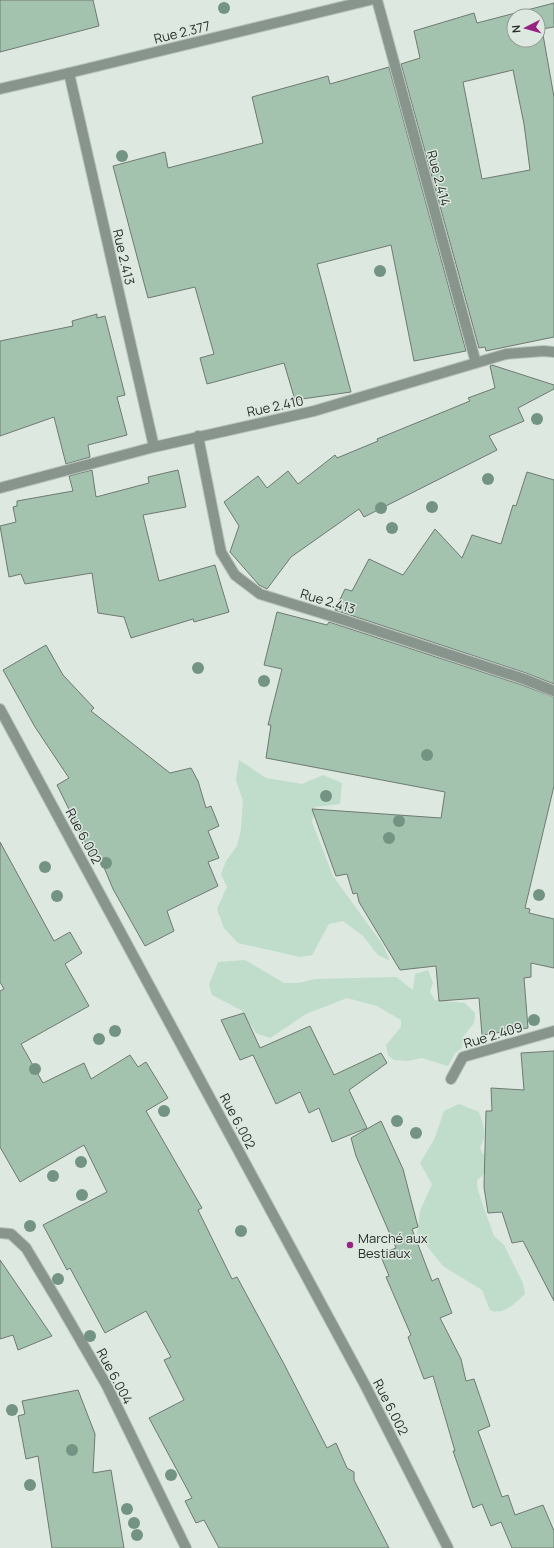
<svg xmlns="http://www.w3.org/2000/svg" width="554" height="1548" font-family="Manrope,sans-serif">
<style>
.green{fill:#bfddca}
.building{fill:#a4c3af;stroke:#6f7972;fill-rule:evenodd}
.lines{fill:none;stroke-linecap:round;stroke-linejoin:round}
.minor-casing{stroke:#b8c3bc;stroke-width:12}
.tertiary-casing{stroke:#b8c3bc;stroke-width:12}
.minor{stroke:#88958d;stroke-width:10}
.tertiary{stroke:#88958d;stroke-width:10}
.tree{fill:#739482}
.poi-dot{fill:#972381;stroke:#dce8e0;stroke-width:1.5}
.labels{text-anchor:middle;stroke-width:3;stroke-linejoin:round;paint-order:stroke}
.street-label{font-size:13px;fill:#292d2a;stroke:#dce8e0}
.poi-label{font-size:13px;fill:#292d2a;stroke:#dce8e0;text-anchor:start}
</style>
<rect width="100%" height="100%" fill="#dce8e0"/>
<path class="green" d="M239,760l27,18 36,6 21,-9 19,8 -2,21 -25,3 -3,15 21,54 50,69 7,16 -12,-6 -15,-19 -20,-15 -14,3 -17,31 -12,2 -62,-14 -14,-15 -7,-19 10,-22 -6,-13 5,-13 11,-15 4,-16 2,-29 -7,-21z
M245,960l39,23h15l16,-4 81,-2 17,13 2,-16 13,-4 5,13 -3,9 5,8 30,3 10,10 -1,10 -11,14 -1,11 -7,5 -7,13 -26,-8 -14,3 -14,-1 -6,-5 -2,-10 15,-18v-7l-24,-14 -30,-8 -41,16 -36,24 -14,-5 -15,-23 -29,-15 -3,-10 9,-23z
M459,1104l20,8c4,12 9,23 1,35l2,6 9,6 -3,12 -11,9 1,11 16,45 10,9 19,38 2,11c-10,9 -21,22 -35,16l-8,-20 -39,-24 -26,-32 3,-23 12,-27 -12,-21 14,-23 10,-29z"/>
<path class="building" d="M0,0h93l6,26 -99,26z
M554,3v24l-12,2 12,68v240l-68,14 -1,-4 -6,1 -78,-284 19,-6 -6,-27 60,-18 3,10zM514,16h24v24h-24zM513,70l11,54 6,46 -48,9 -19,-97z
M389,67l77,284 -52,10 -23,-116 -74,19 34,128 -56,8 -11,-37 -77,21 -7,-26 14,-4 -19,-67 -47,11 -35,-132 52,-14 3,16 95,-25 -11,-46 76,-21 2,8z
M97,314v4l8,-2 20,79 -8,2 10,38 -39,10 2,12 -24,7 -12,-47 -54,19v-95l73,-15 -1,-5z
M492,365l62,20v4l-36,19 6,13 -35,15 8,14 -133,67 -5,-8 -68,48 -24,32 -8,-4 -29,-33 9,-26 -15,-24 34,-26 9,12 21,-17 10,13 37,-29 2,3 41,-17 -1,-2 93,-38 -2,-3 27,-10 -5,-22z
M92,470l4,27 53,-14 -1,-6 30,-7 8,37 -43,8 16,66 56,-16 14,47 -35,10 -1,-3 -62,19 -7,-21 -26,-4 -6,-40 -67,11 -4,-10 -12,3 -9,-51 16,-4 -3,-15 4,-1v-5l56,-10 -4,-15z
M527,472l27,8v204l-28,-11 -191,-63 10,-21 7,2 17,-32 34,16 32,-46 27,29 10,-23 29,9 12,-39 3,1z
M277,612l50,13 2,-3 193,63 32,12v89l-29,122 5,1 -1,4 25,6v49l-23,-5v14l-7,1 4,50 -46,7 -3,-37 -40,3 -3,-35 -36,4 -41,-68 -2,-9 -4,1 -6,-20 -11,2 -24,-67 129,9 4,-26 -179,-34 5,-33h-3l14,-56 -18,-4z
M46,645l17,30 31,33 -3,3 79,62 21,-5 7,13 8,27 5,-2 8,20 -11,5 11,27 -11,4 10,24 -51,25 7,20 -29,15 -32,-57 -15,-36 -6,3 -35,-71 12,-7 -34,-51 -32,-57z
M0,842l54,99 16,-9 12,21 -17,11 24,42 -68,38 22,39 41,-20 7,16 39,-24 8,12 8,-5 22,36 -22,13 56,97 -4,2 34,69 5,-2 47,87 43,84 9,-5 11,25 7,4v8l35,68h-170l-15,-28 -8,3 -11,-22 7,-3 -43,-80 35,-18 -20,-40 7,-3 -25,-46 -41,22 -35,-65 -3,2 -24,-45 64,-33 -23,-47 -64,37 -20,-35v-156l4,-2 -4,-7z
M244,1013l16,35 50,-22 24,49 47,-22 6,10 -38,27 18,38 -35,14 -13,-34 -10,5 -9,-21 -24,12 -23,-49 -13,5 -19,-40z
M554,1051v250l-31,-60 -11,2 -10,-31 -14,1 -4,-26 2,-76h6l-1,-23 33,2 -3,-37z
M381,1121l22,48 15,58 -6,2 20,52 6,-3 14,35 -12,5 21,41 5,22 8,-2 16,47 -12,5 24,66 6,-2 7,20 28,-10 11,26v17h-42l-11,-26 -10,4 -9,-22 -9,4 -20,-57h2l-22,-75 -9,3 -16,-42 3,-2 -25,-58 3,-1 -9,-22 16,-6 -40,-92 -5,-18z
M0,1260l52,76 -34,14 -5,-15 -13,4z
M78,1390l17,44 -2,39 18,-3 13,78h-72l-14,-92 -12,3 -8,-43 7,-2 -3,-13z"/>
<g class="lines">
<g class="minor-casing">
<path id="minor" d="M377,0l99,363
M69,73l85,374
M198,436l23,116 14,23 25,19 84,26 180,59 30,12
M0,488l154,-41 160,-36 192,-57 38,-3 10,1
M0,709l365,676 83,163
M451,1079l12,-22 91,-26
M0,1233l11,1 15,14 33,55 48,83 79,162"/>
</g>
<g class="tertiary-casing">
<path id="tertiary" d="M0,89l69,-16 301,-73"/>
</g>
<use href="#minor" class="minor"/>
<use href="#tertiary" class="tertiary"/>
</g>
<g class="tree">
<circle cx="224" cy="8" r="6"/>
<circle cx="122" cy="156" r="6"/>
<circle cx="380" cy="271" r="6"/>
<circle cx="537" cy="419" r="6"/>
<circle cx="488" cy="479" r="6"/>
<circle cx="432" cy="507" r="6"/>
<circle cx="381" cy="508" r="6"/>
<circle cx="392" cy="528" r="6"/>
<circle cx="198" cy="668" r="6"/>
<circle cx="264" cy="681" r="6"/>
<circle cx="427" cy="755" r="6"/>
<circle cx="326" cy="796" r="6"/>
<circle cx="399" cy="821" r="6"/>
<circle cx="389" cy="838" r="6"/>
<circle cx="106" cy="863" r="6"/>
<circle cx="45" cy="867" r="6"/>
<circle cx="539" cy="895" r="6"/>
<circle cx="57" cy="896" r="6"/>
<circle cx="534" cy="1020" r="6"/>
<circle cx="115" cy="1031" r="6"/>
<circle cx="99" cy="1039" r="6"/>
<circle cx="35" cy="1069" r="6"/>
<circle cx="164" cy="1111" r="6"/>
<circle cx="397" cy="1121" r="6"/>
<circle cx="416" cy="1133" r="6"/>
<circle cx="81" cy="1162" r="6"/>
<circle cx="53" cy="1176" r="6"/>
<circle cx="82" cy="1195" r="6"/>
<circle cx="30" cy="1226" r="6"/>
<circle cx="241" cy="1231" r="6"/>
<circle cx="58" cy="1279" r="6"/>
<circle cx="90" cy="1336" r="6"/>
<circle cx="12" cy="1410" r="6"/>
<circle cx="72" cy="1450" r="6"/>
<circle cx="171" cy="1475" r="6"/>
<circle cx="30" cy="1485" r="6"/>
<circle cx="127" cy="1509" r="6"/>
<circle cx="134" cy="1523" r="6"/>
<circle cx="137" cy="1535" r="6"/>
</g>
<circle class="poi-dot" cx="350" cy="1245" r="4"/>
<g class="labels">
<g class="street-label">
<text transform="translate(182 32) rotate(-14)" y="5">Rue 2.377</text>
<text transform="translate(439 178) rotate(75)" y="5">Rue 2.414</text>
<text transform="translate(124 257) rotate(77)" y="5">Rue 2.413</text>
<text transform="translate(275 406) rotate(-12)" y="5">Rue 2.410</text>
<text transform="translate(328 601) rotate(17)" y="5">Rue 2.413</text>
<text transform="translate(84 836) rotate(62)" y="5">Rue 6.002</text>
<text transform="translate(493 1035) rotate(-17)" y="5">Rue 2.409</text>
<text transform="translate(238 1121) rotate(62)" y="5">Rue 6.002</text>
<text transform="translate(115 1376) rotate(62)" y="5">Rue 6.004</text>
<text transform="translate(391 1407) rotate(63)" y="5">Rue 6.002</text>
</g>
<g class="poi-label">
<text x="358" y="1243">Marché aux<tspan x="358" dy="15">Bestiaux</tspan></text>
</g>
</g>
<g transform="translate(526 28) rotate(264)"><circle r="19" fill="#dce8e0" stroke="#949d97"/>
<path d="M0-3L7 15L0 10L-7 15Z" fill="#972381"/>
<text y="-6" font-size="11" font-weight="bold" text-anchor="middle" fill="#292d2a">N</text>
</g>
</svg>
